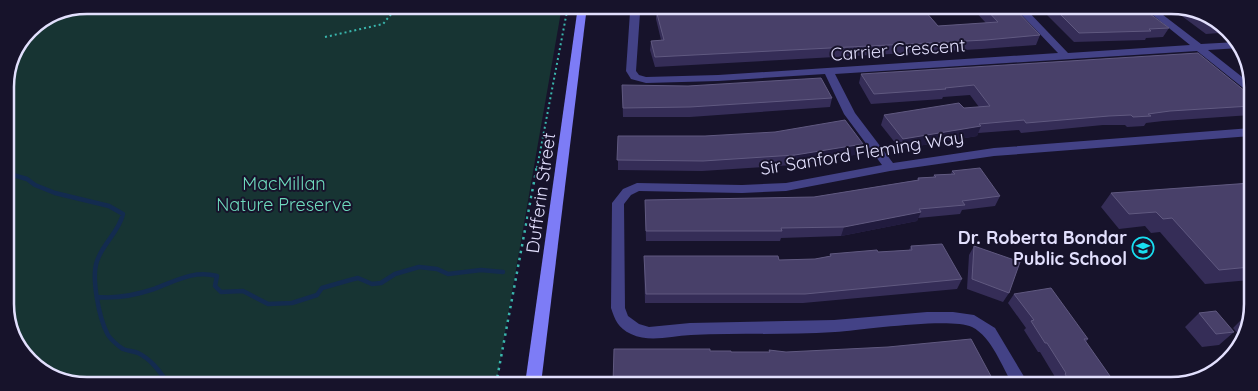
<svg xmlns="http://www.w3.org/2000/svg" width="1258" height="391" font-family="Quicksand,sans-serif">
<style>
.green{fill:#173433}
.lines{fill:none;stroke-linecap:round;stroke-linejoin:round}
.stream{stroke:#132b4f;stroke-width:4.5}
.path-far1{stroke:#3ab6ad;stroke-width:2;stroke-dasharray:2 3;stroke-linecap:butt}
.path{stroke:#3ab6ad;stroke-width:2.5;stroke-dasharray:2.5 4.5;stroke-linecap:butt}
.minor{fill:#434286;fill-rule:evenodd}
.secondary{fill:#7d7cf6;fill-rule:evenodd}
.wall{fill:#352d57}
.shaded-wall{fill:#211b3e}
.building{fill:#484069;stroke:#605980}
.labels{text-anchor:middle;stroke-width:4;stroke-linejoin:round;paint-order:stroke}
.street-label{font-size:18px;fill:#e2dffd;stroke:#17132b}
.park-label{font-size:18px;fill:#6edabd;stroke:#17132b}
.poi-label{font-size:18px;font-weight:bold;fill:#e2dffd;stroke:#17132b;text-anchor:end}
.rim{fill:none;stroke:#e2dffd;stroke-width:2.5}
</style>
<rect width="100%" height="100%" fill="#17132b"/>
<path class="green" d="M86,5l476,1 -66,378 -431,-1 -40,-25 -18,-38 -2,-239 24,-52z"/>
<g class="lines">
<path class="stream" d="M6,173l21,6 8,6 20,8 54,13 14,8c-4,18 -20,29 -26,47 -6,17 2,56 10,72 2,5 11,13 16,16 5,2 11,2 15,4 13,6 22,19 30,30
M97,297c20,2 39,-2 57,-8 22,-8 39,-19 63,-13l-2,10 6,6 22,-1 25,13 24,-1 25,-8 5,-7 28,-8 8,-2 14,6 9,-1 14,-9 24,-7 18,2 11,5 33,-4 22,2"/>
<path class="path-far1" d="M610,11h15
M325,37l58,-13 9,-11 1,-7
M537,168l31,-162"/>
<path class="path" d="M496,384l41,-218"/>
<path class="minor" d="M635,6h10l-5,7 -4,58 3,4 7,2 72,-2 340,-22 -44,-46h10l44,46 122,-8 -46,-37h10l47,36 36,-2 3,6 -32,2 43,34v8l-4,-1 -50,-40 -362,23 20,39 38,50 101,-15 257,-20v8l-257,20 -104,15 -104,20 -44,2 -103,-2 -8,4 -7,9 1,104 3,8 11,8 10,3 41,-4 144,-3 93,-8h26l21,3 21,13 34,57h-16c-11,-18 -21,-48 -41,-58 -23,-10 -108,3 -137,5 -48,3 -96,1 -144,3 -21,1 -41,8 -60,-1 -13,-6 -16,-14 -20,-26l1,-105 11,-14 14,-6 105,2 44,-2 96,-18 -38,-51 -19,-40 -107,7 -72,2 -15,-4 -5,-8 4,-59z
M664,6l26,1h1c-6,4 -23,5 -27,-1z"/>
<path class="secondary" d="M578,6h9l-46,378h-16z"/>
</g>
<path class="wall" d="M971,7h42l27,28 -4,10 -54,4 -327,18 -5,-17 1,-9 10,-1 -5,-21v-9l273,-1 -1,5 10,12 48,-3z
M1039,7l103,1 27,20 -6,9 -17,1 -1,2 -71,2z
M1171,8h22l39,24 -26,2z
M1242,52l7,15 -11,-9z
M861,74l390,22v19l-88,6 -17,2 -2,3 -17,1 -2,-2h-22l-82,8 -2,-3 -41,3 -1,3 -77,13 -19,-24 3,-10 95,-8 -9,-12 -27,2 -1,2 -71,5 -12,-21z
M622,85l210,13 -2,9 -140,10h-67z
M618,136l245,8 -3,10 -67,11 -91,6 -84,-1z
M952,171l48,25 -5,10 -33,4 -2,4 -42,4 -1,3 -76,15 -60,2 -1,3h-134l-1,-41 169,-3 103,-17 1,-2 15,-1 1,-2 17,-1z
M1251,183l-1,97 -45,4 -45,-52 -9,1 -6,-7 -26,3 -18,-22 10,-14z
M911,246l51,33 -5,10 -154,14h-158l-1,-47 135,4 36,-1 15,-3v-2l48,-2 31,-2z
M974,246l35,47 -6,9 -36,-13 2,-34z
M1014,294l74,45 -2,3 31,44h-58l-2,-3 1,-1 -18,-30h-2l-14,-22 2,-2 -18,-25z
M1199,313l35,19 -15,13 -17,2 -17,-20z
M1247,314h3v12l-8,12 -9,-10z
M769,350l224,30 -4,5 -376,-1 97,-33 21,1h38z"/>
<path class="shaded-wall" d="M981,126l-4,10 -77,13 3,-10z
M863,144l-3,10 -67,11 2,-10z
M921,212l-4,9 -76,15 3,-9z"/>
<path class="building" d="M724,7h201l4,2 -4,2 13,15 60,-4 -14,-15h29l27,28 -54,5 -331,17 -4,-16 13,-1 -8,-30z
M1053,7l89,1 27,20 -20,1 2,2 -72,2z
M1189,8h4l27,17h-8z
M1198,53l53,43v10l-81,5 -22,3 3,2 -18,1 -2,-2 -22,1 -83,7 -2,-3 -45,4 2,2 -78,13 -19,-24 75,-12 5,5 26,-2 -16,-21 -29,3 1,1 -72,5 -13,-20z
M821,78l11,20 -142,9 -67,1 -1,-23 66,1z
M845,120l18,24 -68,11 -92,6 -86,-1 1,-24h87l70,-4z
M980,168l20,28 -38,5 3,4 -46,4 2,3 -77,15 -63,1 1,3h-136l-1,-31 169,-3 105,-17 -1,-2 18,-1 -2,-2 21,-1 -3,-3z
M1251,183l-1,84 -31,3 -47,-52 -9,1 -7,-7 -27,2 -18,-21z
M942,244l20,35 -157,15h-159l-2,-38h134l1,4 36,-1 16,-3 -1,-2 47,-4 1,2 34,-2 -1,-4z
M974,246l46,16 -11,31 -37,-14z
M1051,288l37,51h-4l33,47h-45l-7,-12 1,-1 -19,-30h-2l-14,-22 3,-1 -20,-26z
M1216,311l18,21 -18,2 -17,-21z
M971,339l22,41 -56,5 -324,-1 1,-35h96v2h21v1h39l-1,-2 17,2 102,-5z"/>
<defs>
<g id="school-ring" transform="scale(1.125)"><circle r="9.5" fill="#17132b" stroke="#18def0" stroke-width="1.5"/><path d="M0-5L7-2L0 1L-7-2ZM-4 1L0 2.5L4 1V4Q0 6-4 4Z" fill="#18def0"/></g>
</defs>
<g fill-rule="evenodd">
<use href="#school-ring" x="1143" y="248"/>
</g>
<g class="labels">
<g class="street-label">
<text transform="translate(898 50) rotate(-4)" y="6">Carrier Crescent</text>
<text transform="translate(862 153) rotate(-9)" y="6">Sir Sanford Fleming Way</text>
<text transform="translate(541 193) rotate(-82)" y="6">Dufferin Street</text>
</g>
<g class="park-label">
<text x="284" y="190">MacMillan<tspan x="284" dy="21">Nature Preserve</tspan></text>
</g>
<g class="poi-label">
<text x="1127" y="244">Dr. Roberta Bondar<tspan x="1127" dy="21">Public School</tspan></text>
</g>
</g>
<path d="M0 0H1258V391H0ZM87 14H1171A73 73 0 0 1 1244 87V304A73 73 0 0 1 1171 377H87A73 73 0 0 1 14 304V87A73 73 0 0 1 87 14Z" fill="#17132b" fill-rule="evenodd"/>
<path class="rim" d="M87 14H1171A73 73 0 0 1 1244 87V304A73 73 0 0 1 1171 377H87A73 73 0 0 1 14 304V87A73 73 0 0 1 87 14Z"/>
</svg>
